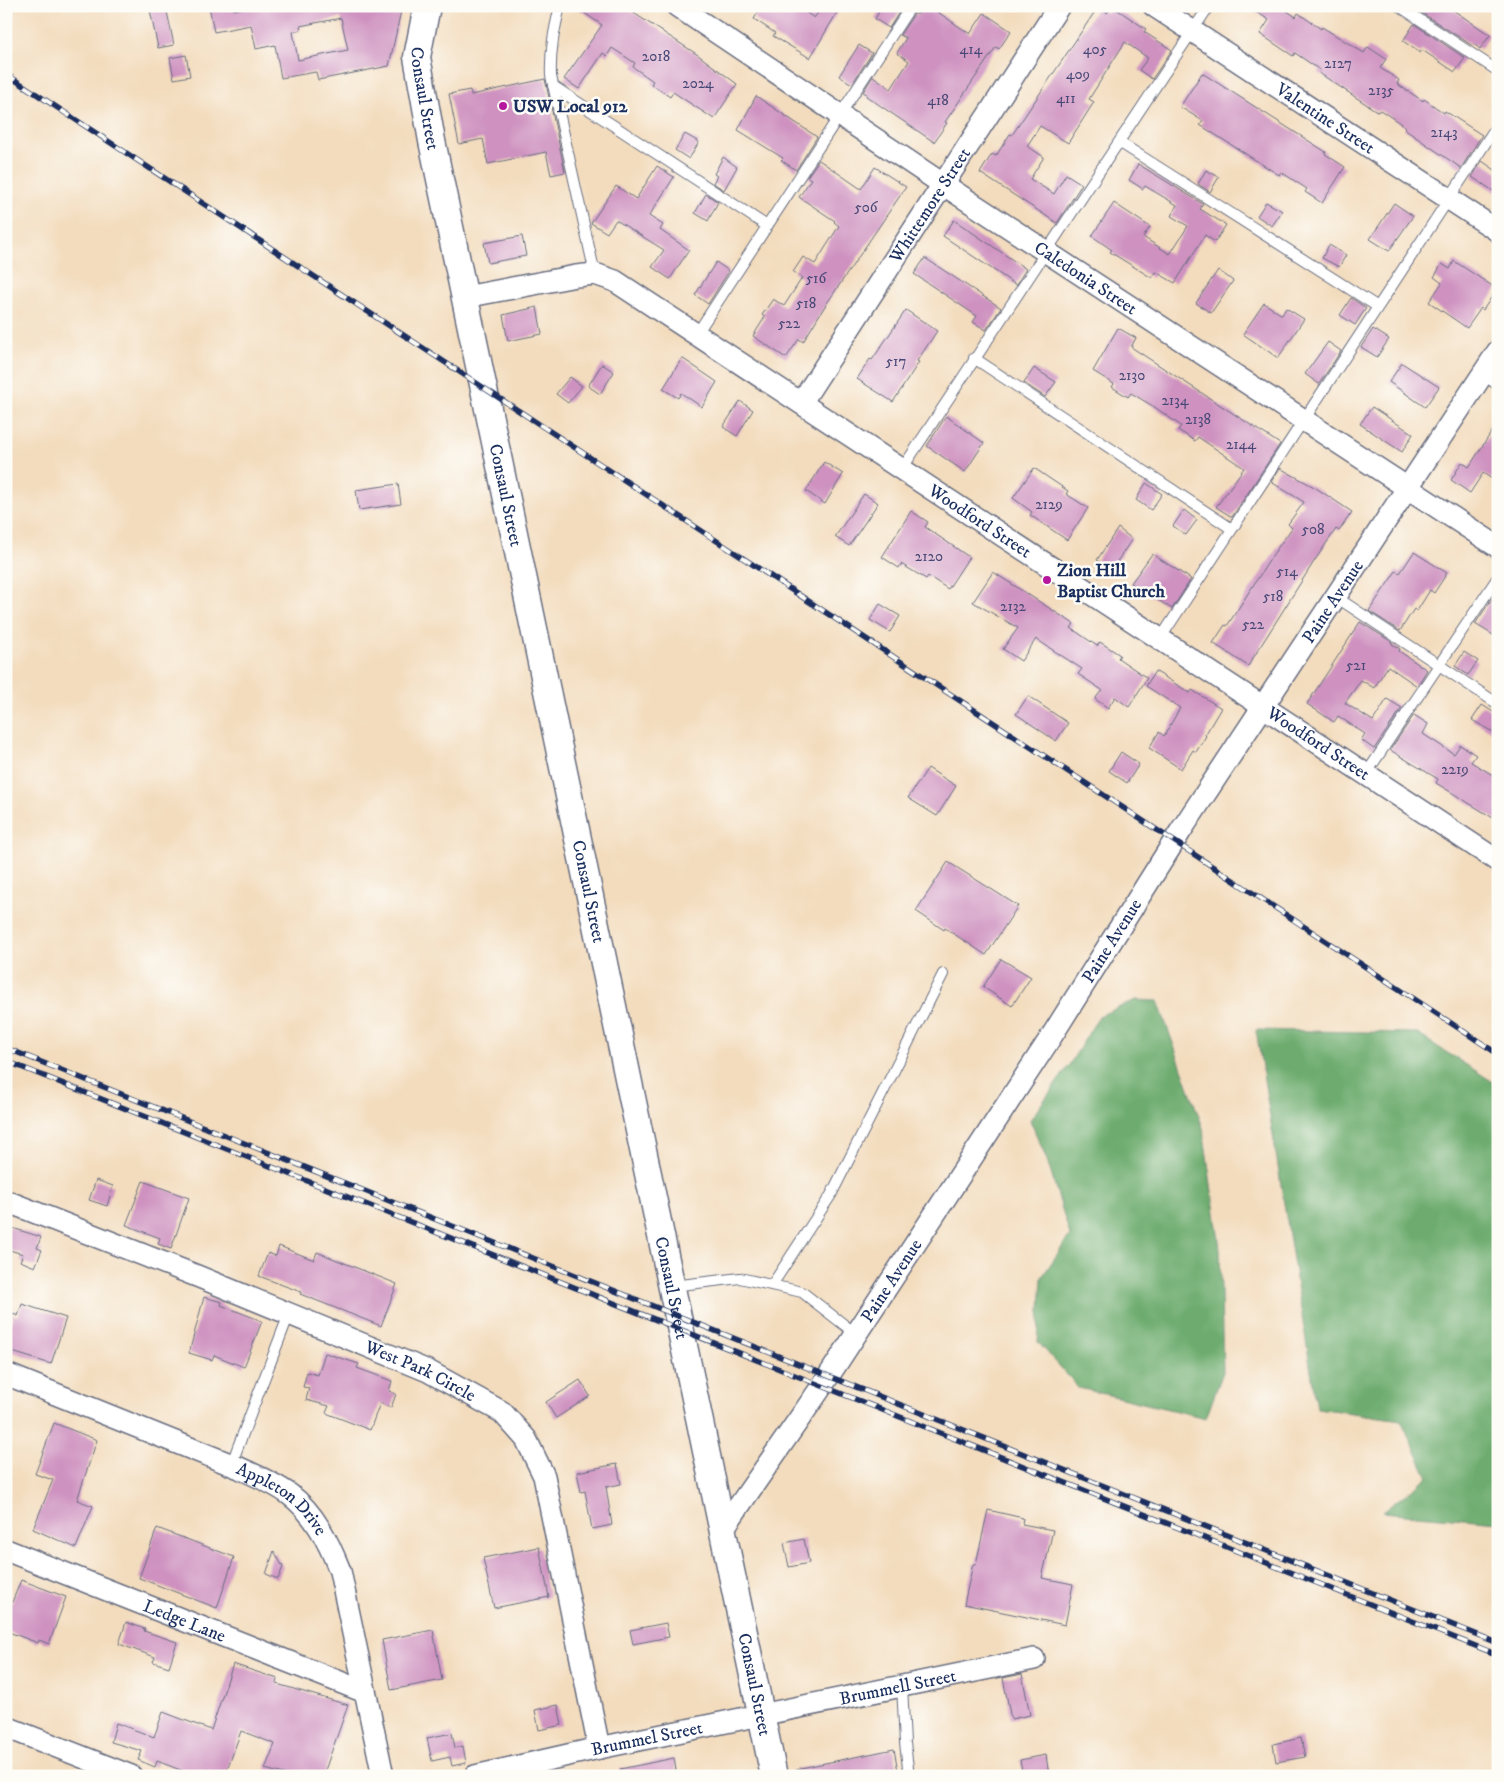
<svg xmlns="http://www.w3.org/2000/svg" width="1504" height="1782" font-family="'IM FELL DW Pica',serif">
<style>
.forest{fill:#6dac6e;stroke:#446e66}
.building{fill:#ce91c0;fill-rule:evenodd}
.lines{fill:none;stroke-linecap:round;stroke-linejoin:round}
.service-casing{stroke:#676c7f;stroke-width:12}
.minor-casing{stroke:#676c7f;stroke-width:24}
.tertiary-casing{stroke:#676c7f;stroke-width:29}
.service{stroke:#fff;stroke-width:10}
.minor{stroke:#fff;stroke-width:21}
.tertiary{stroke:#fff;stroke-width:26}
.rail-casing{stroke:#1b2f5e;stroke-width:5.5}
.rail{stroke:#fdfcf7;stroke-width:4;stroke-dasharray:11;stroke-linecap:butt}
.poi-dot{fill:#b5179e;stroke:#fdfcf7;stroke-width:2}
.labels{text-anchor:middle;stroke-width:5;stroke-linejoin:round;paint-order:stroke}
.number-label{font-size:15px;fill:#484876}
.street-label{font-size:18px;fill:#1b2f5e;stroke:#fdfcf7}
.poi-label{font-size:18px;font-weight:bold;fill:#1b2f5e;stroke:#fdfcf7;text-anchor:start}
</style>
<rect width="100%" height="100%" fill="#fdfcf7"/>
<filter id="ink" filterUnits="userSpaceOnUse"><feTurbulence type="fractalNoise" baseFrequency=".02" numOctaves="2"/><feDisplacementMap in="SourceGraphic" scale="10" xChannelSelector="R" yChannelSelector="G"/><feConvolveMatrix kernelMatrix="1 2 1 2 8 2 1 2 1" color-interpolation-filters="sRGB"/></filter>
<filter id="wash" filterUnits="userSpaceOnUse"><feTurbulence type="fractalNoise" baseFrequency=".0096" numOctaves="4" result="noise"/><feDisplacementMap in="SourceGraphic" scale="20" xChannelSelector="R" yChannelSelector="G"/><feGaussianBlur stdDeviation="1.12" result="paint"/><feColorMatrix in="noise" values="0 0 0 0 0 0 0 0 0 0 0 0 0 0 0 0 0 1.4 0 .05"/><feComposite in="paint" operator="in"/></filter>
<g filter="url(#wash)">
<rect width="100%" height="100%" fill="#f3dcbd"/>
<path class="forest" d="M1136,1000l22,1 45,127 17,120 3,124 -17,46 -127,-30 -41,-46 4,-65 28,-42 -23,-75 -17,-40 38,-53 31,-51z
M1256,1030l160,3 82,52v437l-116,-10 46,-35 -27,-57 -84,-12z"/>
<g id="blocks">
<path class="building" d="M209,6h24l1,4 19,-4h149l-13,60 -71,14 -2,-8 -35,6 -6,-33 -19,4 -5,-24 -37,7zM341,18l7,32 -50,10 -5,-28 8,-2 -1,-4z
M574,6h49l75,49 39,29 -23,35 -41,-27 -3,5 -19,-13 2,-3 -20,-14 2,-4 -23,-15 -5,8 -4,-3 -24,36 -15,-10 38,-54z
M762,6h35l17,12 9,-12h18l-31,52 -37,-22 2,-3 -21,-14z
M882,6h21l-14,22 -14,-9z
M922,6h7l41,28 14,-21 27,18 -12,18 -3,-2 -51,75 2,1 -13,19 -68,-46 1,-2 -4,-2 10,-16 18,13 18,-28 -12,-8 9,-15 -6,-3 14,-21h4z
M1112,6l34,23 -2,3 28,18 -20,29 -13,-9 9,-12 -23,-16 -36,57 5,3 -26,41 -28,-17 -13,20 17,11 -14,22 24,15 12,-20 16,10 -25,39 -77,-50 12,-19 4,2 14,-22 2,1 86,-128 9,6z
M1247,6h33l16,11 2,-4 23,16 1,-2 42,26 4,-6 18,12 -6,9 19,12 -2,4 26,17 1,-2 20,14 1,-2 37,24 -21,33 -57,-39 2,-2 -26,-17 -2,2 -59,-39 1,-3 -25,-17 -2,3 -33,-22 9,-14z
M1426,6h21l43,29 -10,14 -6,-5 -1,2 -51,-33z
M166,7l8,38 -16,3 -8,-38z
M1414,24l51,34 -10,14 -33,-22 -2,3 -17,-12z
M859,45l13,8 -20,31 -13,-8z
M186,55l4,21 -16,3 -4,-21z
M1202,73l124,79 -1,2 20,13 -23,36 -17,-11 2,-3 -26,-17 -2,3 -79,-50 3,-4 -23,-14z
M545,79l20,93 -14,3 -5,-23 -58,12 -5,-25 -24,5 -10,-50 21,-4 1,5z
M756,96l61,41 -21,33 -15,-10 2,-2 -45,-28z
M685,134l14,8 -10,17 -14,-9z
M723,157l14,10 -13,23 -11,-7 4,-7 -3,-2z
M819,160l42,29 14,-22 31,20 -83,122 -20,33 -4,-3 -13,19 -33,-22 12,-19 -3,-2 11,-16 11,7 18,-28 -9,-6 10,-15 12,7 24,-38 -5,-4 1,-1 -36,-24 12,-18 -4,-2z
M1482,161l16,11v22l-26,-17z
M1138,164l65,40 -3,5 26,16 -11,17 -10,-7 -30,48 -19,-11 -4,6 -42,-26 2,-2 -20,-14 22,-33 36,24 -7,10 27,17 18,-28 -17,-10 6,-11 -32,-19 -2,3 -14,-9z
M657,166l17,11 -25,39 14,9 -3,5 29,20 -19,29 -18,-12 12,-17 -48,-30 -9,13 -16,-10 25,-37 20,13z
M1206,170l13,7 -9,15 -12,-8z
M706,194l12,8 -10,19 -13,-8z
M1266,202l16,9 -10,15 -15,-10z
M1394,203l19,13 -24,35 -19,-12z
M954,220l72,49 -10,16 -73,-49z
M522,236l4,20 -38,7 -4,-20z
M1329,245l17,10 -7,12 -17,-9z
M925,258l76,50 -15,22 -13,-8 4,-6 -63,-42z
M1454,261l43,28 -14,21 -2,-2 -14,20 -38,-26 13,-19 -8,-6 8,-13 8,5z
M716,262l13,9 -21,33 -13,-9z
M1218,270l15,11 -22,32 -15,-10z
M1351,298l15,10 -11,17 -15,-10z
M1264,303l18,12 4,-7 18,11 -26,39 -35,-24z
M537,307l5,27 -34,7 -5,-26z
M906,310l31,21 -20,30 2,1 -26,40 -36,-23 13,-20 2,1z
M1118,328l18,10 -5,9 149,97 -48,73 -16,-10 28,-39 -46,-31 -3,4 -17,-11 3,-4 -25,-18 -25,-15 -3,4 -16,-10 2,-3 -21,-13z
M1373,329l16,10 -12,18 -16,-10z
M1328,342l13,9 -22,33 -14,-10z
M682,358l35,24 -15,25 -21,-14 -3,5 -15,-9z
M1402,363l37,24 -14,20 -36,-25z
M602,364l12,8 -14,22 -12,-8z
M1034,368l22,14 -11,15 -21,-14z
M570,377l12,9 -14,17 -12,-9z
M740,401l13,9 -16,26 -14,-9z
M1372,407l41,27 -11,18 -42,-28z
M946,416l38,27 -19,29 -38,-26z
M1498,422v61l-15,-10 -13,20 -19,-13 11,-18 7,5z
M824,462l19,12 -18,30 -19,-13z
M1034,468l34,23 -2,3 22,14 -21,32 -37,-25 2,-3 -19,-14z
M1280,468l36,20 36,24 -13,19 -3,-2 -21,31 -67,106 -35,-23 12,-18 2,1 49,-76 16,-22 -4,-4 16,-22 -33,-20z
M1146,483l16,11 -11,16 -15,-10z
M398,484l3,20 -42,6 -3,-20z
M864,494l14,9 -29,43 -14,-9z
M1184,510l13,10 -11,15 -13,-9z
M911,511l17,11 -3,5 44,30 -21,32 -20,-13 -2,3 -25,-15 -2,4 -17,-11z
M1118,528l14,11 -20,30h-2l-13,-9z
M1414,552l33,21 -13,20 -4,-3 -13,21 -3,-2 -14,22 -31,-20 27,-40 4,2z
M1152,554l39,25 -19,30 -41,-26z
M993,572l81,52 -3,4 26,18 3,-4 20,13 -2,3 29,20 -18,29 -14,-10 -7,11 -13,-9 7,-9 -24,-16 4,-5 -46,-30 -15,22 -18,-12 15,-21 -45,-26z
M1498,590v48l-23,-14z
M880,604l20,12 -10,16 -20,-12z
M1360,622l32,20v2l8,5 -1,2 28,19 -10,16 -29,-20 -14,22 -13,-8 -16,23 28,18 14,-22 15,9 -28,41 -13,-9 4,-6 -27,-18 -4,6 -27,-18z
M1464,652l14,9 -10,14 -13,-9z
M1155,671l35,22 2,-3 29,18 -16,27 1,1 -10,16 -3,-2 -12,19 -32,-21 10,-16 5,4 16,-28 -34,-22z
M1028,696l40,27 -12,18 -40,-27z
M1482,705l16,10v20l-26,-15z
M1414,715l14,9 -5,10 31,20 6,-9 16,10 -5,7 27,16v43l-62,-38 2,-4 -48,-29z
M1121,752l18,12 -12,19 -18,-12z
M928,768l28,18 -19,30 -29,-18z
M948,862l70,44 -32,49 -41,-27 -1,2 -28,-19z
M1001,959l30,18 -19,29 -29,-19z
M96,1180l17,6 -6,20 -18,-6z
M143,1181l46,17 -18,51 -13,-5 2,-6 -34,-13z
M6,1226l35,11 -4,11 5,2 -7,17 -15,-6 3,-7 -17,-5z
M279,1246l35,14 3,-8 80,32 -16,42 -81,-32 1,-2 -42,-16 9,-23 8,3z
M204,1297l18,5 -1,3 41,16 -18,46 -30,-12 -2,5 -23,-7z
M22,1304l44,14 -15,46 -45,-14v-14l7,-22 5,2z
M325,1353l34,11 -2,4 35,13 -3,10 7,3 -5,14 -11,-5 -10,27 -44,-17 3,-7 -23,-6 3,-12 -6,-1 4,-15 11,3z
M580,1380l10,16 -34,22 -10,-16z
M54,1423l43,17 -20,60 16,6 -17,42 -43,-19 20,-49 -18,-6z
M617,1464l4,20 -15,3 6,38 -20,4 -7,-38 -4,1 -4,-20z
M988,1510l35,8 -1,6 31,6 -11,48 31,6 -8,41 -101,-21 9,-40h3z
M157,1528l77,29 -17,51 -78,-30z
M804,1539l5,24 -20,4 -5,-24z
M539,1547l10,50 -55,11 -11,-50z
M274,1551l9,16 -5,12 -12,-5z
M21,1580l45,17 -17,47 -10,-4 -1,3 -32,-12v-14z
M126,1622l19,7 -1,2 33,11 -8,25 -16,-5 2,-5 -36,-13z
M666,1623l3,14 -36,7 -3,-14z
M433,1630l9,50 -51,10 -9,-50z
M233,1664l45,15 -1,5 71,21 -25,71h-32l-26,-7 10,-25 -34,-13 -16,45h-29l-39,-15 -2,6 -17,-7 4,-9 -31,-9 5,-19 38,14 9,-25 48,18z
M1022,1674l8,41 -19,4 -8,-41z
M558,1705l4,20 -23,5 -4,-20z
M452,1733l3,15 8,-2 3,17 -14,3 -2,-9 -18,4 -5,-23z
M1301,1738l4,19 -29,5 -3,-18z
M894,1749l4,22 -32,5h-69l-1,-7z
M1046,1755l3,21h-26l-3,-16z
M674,1758l3,18h-56l-1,-7z"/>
</g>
</g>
<g filter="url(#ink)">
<use href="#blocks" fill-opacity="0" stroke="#676c7f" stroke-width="1"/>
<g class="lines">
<g class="service-casing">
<path id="service" d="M560,6c-6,25 -10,44 -9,70l44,198
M1399,6l99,65
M553,86l214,140
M1119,142l259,165
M696,335l215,-329
M974,358l258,171
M1482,374l16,11
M902,469l307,-463
M1336,597l162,107
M1160,639l338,-515
M1366,774l132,-197
M772,1285l59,-90 112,-221
M672,1286l68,-8 62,14 54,42
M231,1465l58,-151
M902,1686l3,57 4,33"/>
</g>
<g class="minor-casing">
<g id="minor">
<path id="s1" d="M677,6l267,179 554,362"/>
<path id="s2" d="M1154,6l344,225"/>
<path id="s3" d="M465,297l111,-21 19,-2 20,7 883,580"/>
<path id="s4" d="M801,403l258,-397"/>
<path id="s5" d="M6,1201l191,75 231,95 74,41 24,27 18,37 55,272"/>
<path id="s6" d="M6,1374l231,93c18,8 37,16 52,27 26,19 40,49 51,77l43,205"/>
<path id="s7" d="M723,1529l99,-143 229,-349 129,-205 318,-481"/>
<path id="s8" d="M6,1550l359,142"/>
<path d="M6,1727l125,49"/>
<path id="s9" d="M475,1776l124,-28 435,-89"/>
</g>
</g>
<g class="tertiary-casing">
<g id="tertiary">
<path id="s10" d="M427,6l-10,51 15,84 342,1635"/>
</g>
</g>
<use href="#service" class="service"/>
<use href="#minor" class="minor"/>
<use href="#tertiary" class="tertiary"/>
<g class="rail-casing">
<path id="rail" d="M6,74l1492,980
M6,1048l1492,595
M6,1061l1492,594"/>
</g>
<use href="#rail" class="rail"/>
</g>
</g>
<g class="poi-dot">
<circle cx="503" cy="106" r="5"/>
<circle cx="1047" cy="580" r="5"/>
</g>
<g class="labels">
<g class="number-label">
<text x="971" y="54">414</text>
<text x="1095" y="54">405</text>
<text x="656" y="61">2018</text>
<text x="1338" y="68">2127</text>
<text x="1078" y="79">409</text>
<text x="698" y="88">2024</text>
<text x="1381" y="95">2135</text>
<text x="1066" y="103">411</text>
<text x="938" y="105">418</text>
<text x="1444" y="137">2143</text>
<text x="866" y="212">506</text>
<text x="816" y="283">516</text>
<text x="806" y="308">518</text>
<text x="789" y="328">522</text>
<text x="896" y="366">517</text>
<text x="1132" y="380">2130</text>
<text x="1175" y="405">2134</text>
<text x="1198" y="424">2138</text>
<text x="1241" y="449">2144</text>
<text x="1049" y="509">2129</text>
<text x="1313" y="534">508</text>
<text x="929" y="561">2120</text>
<text x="1287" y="576">514</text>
<text x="1273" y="601">518</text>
<text x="1013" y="611">2132</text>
<text x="1253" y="629">522</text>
<text x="1356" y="670">521</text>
<text x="1455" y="774">2219</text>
</g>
<g class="street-label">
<text dy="6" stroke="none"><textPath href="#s10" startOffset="94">Consaul Street</textPath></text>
<text dy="6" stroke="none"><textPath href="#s2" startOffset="205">Valentine Street</textPath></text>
<text dy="6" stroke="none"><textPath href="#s4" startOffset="236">Whittemore Street</textPath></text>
<text dy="6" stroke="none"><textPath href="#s1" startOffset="491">Caledonia Street</textPath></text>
<text dy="6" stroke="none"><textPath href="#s10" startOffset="499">Consaul Street</textPath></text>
<text dy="6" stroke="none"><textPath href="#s3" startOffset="590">Woodford Street</textPath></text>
<text dy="6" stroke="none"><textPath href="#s7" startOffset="1110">Paine Avenue</textPath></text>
<text dy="6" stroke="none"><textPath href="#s3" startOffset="995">Woodford Street</textPath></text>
<text dy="6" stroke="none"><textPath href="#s10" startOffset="904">Consaul Street</textPath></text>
<text dy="6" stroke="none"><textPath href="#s7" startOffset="705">Paine Avenue</textPath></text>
<text dy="6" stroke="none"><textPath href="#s7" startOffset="300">Paine Avenue</textPath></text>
<text dy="6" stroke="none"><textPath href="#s10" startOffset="1309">Consaul Street</textPath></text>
<text dy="6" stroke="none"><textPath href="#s5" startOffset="448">West Park Circle</textPath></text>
<text dy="6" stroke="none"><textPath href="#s6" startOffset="305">Appleton Drive</textPath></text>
<text dy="6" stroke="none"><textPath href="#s8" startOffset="192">Ledge Lane</textPath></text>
<text dy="6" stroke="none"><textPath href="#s10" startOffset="1714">Consaul Street</textPath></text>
<text dy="6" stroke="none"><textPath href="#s9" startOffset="432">Brummell Street</textPath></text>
<text dy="6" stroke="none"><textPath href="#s9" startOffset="176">Brummel Street</textPath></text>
</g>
<g class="poi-label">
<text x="513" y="112">USW Local 912</text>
<text x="1057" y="576">Zion Hill<tspan x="1057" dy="21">Baptist Church</tspan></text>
</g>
</g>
<rect width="1504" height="1782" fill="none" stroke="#fdfcf7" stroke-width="25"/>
</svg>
